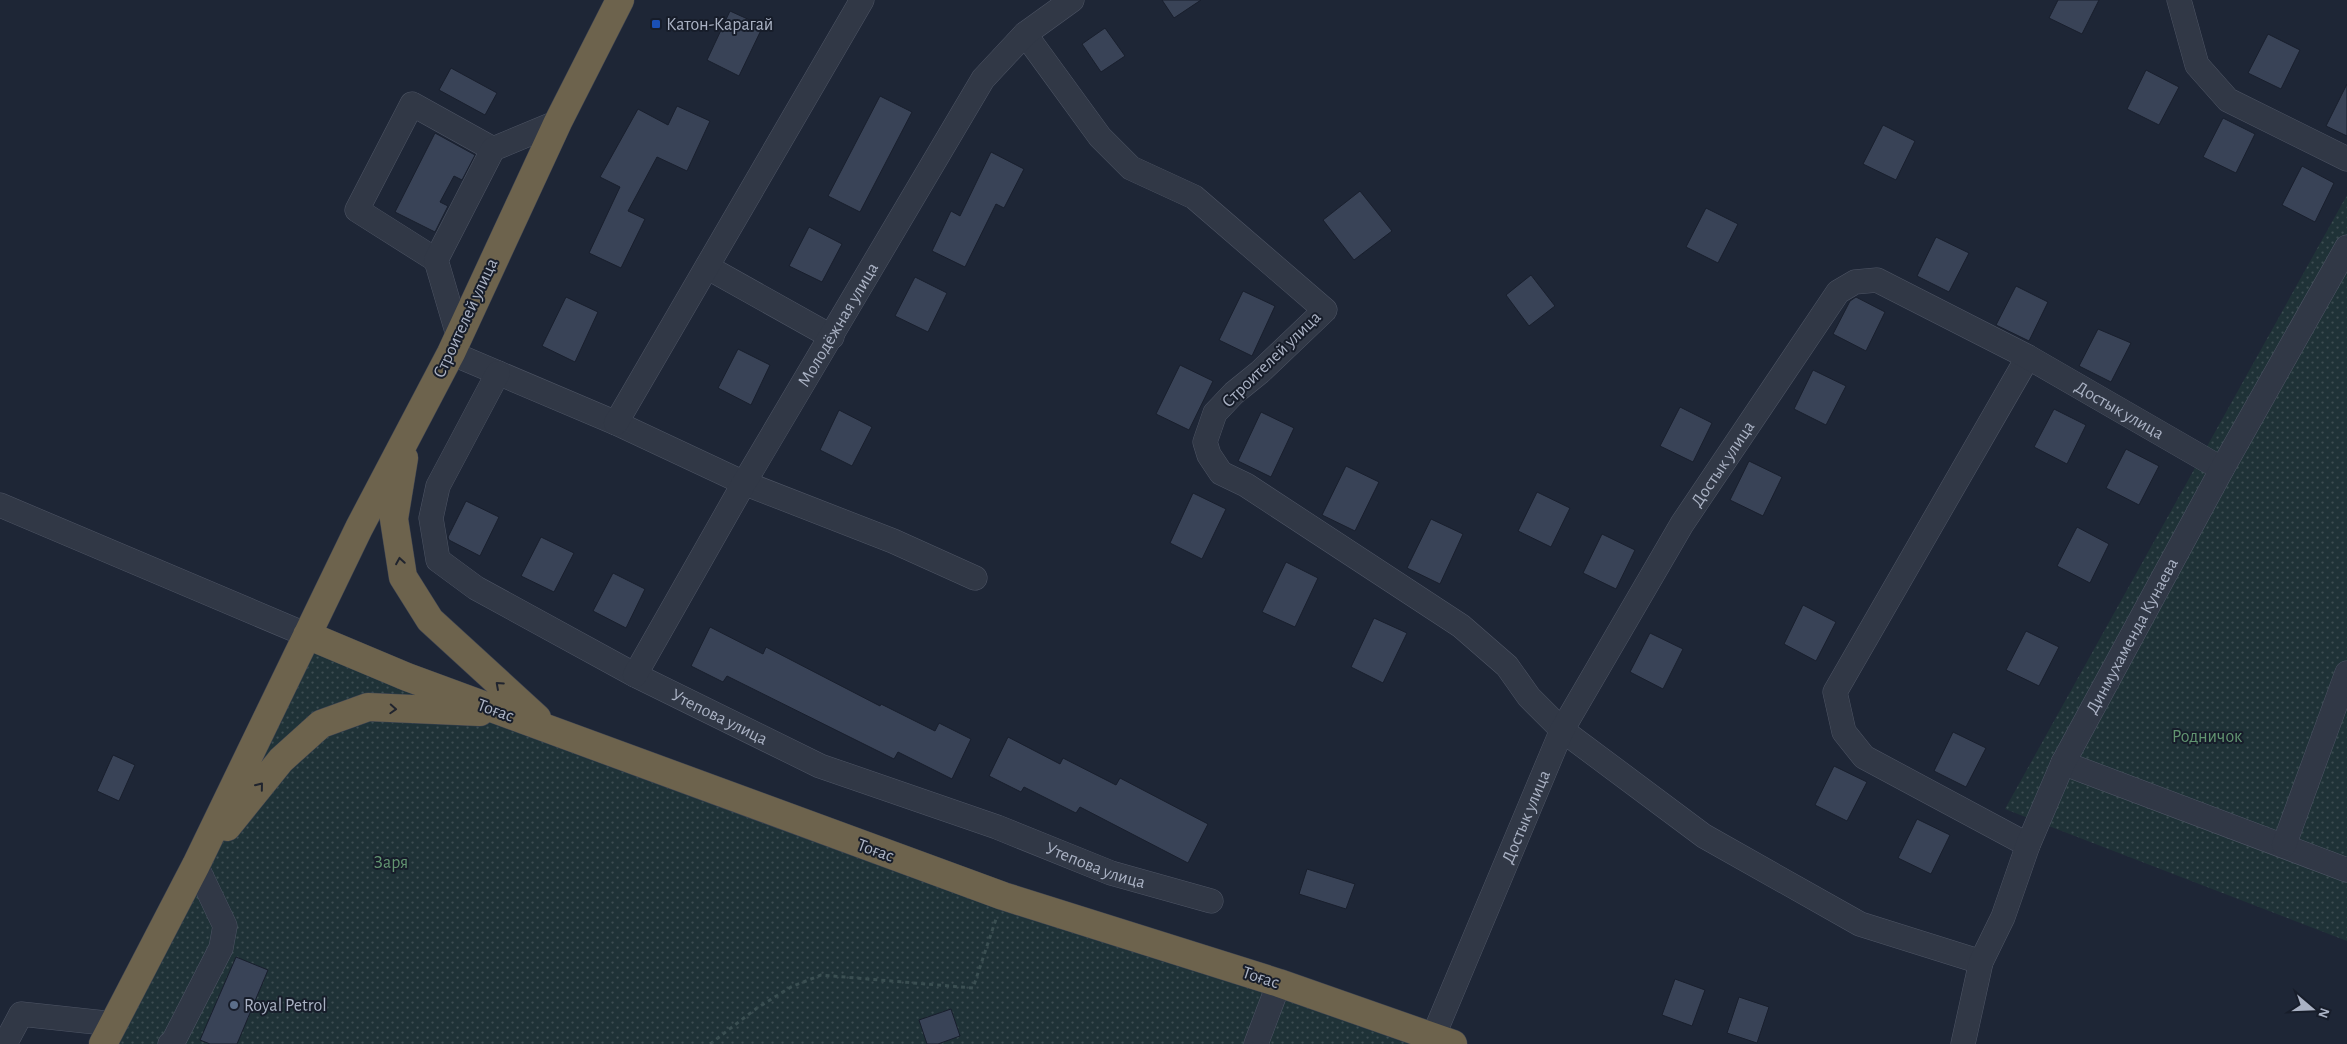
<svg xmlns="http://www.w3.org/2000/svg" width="2347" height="1044" font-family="'Alegreya Sans',sans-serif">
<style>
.grass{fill:url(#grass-dots)}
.building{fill:#394357;stroke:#191f2d}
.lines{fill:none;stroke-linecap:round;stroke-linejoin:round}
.minor-casing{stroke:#4e5565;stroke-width:25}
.highway-casing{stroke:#3c4251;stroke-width:29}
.path{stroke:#3a4e51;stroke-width:3;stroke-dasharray:4 4;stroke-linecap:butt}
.minor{stroke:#313846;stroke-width:24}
.highway{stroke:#6d634d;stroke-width:28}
.oneway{stroke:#20242e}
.transit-dot{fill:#1a4fb4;stroke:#171d2a;stroke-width:2}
.service-dot{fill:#5c6f8a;stroke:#171d2a;stroke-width:2}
.labels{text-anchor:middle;stroke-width:4;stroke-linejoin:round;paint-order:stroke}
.poi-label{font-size:18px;fill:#aab2c4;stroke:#171d2a;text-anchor:start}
.street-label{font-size:18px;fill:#aab2c4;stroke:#171d2a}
.park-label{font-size:18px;fill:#629571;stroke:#171d2a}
</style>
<defs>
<pattern id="grass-dots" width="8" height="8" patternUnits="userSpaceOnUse" patternTransform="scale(1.25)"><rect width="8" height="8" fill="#1f3237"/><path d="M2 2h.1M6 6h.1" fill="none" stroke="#3d4d52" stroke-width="1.8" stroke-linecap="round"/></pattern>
</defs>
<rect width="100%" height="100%" fill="#1e2636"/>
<path class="grass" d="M2347,195v746l-342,-132z
M307,635l1119,409h-1335z"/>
<path class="building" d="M1162,0h39l-27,18z
M2058,0h41l-17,34 -33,-16z
M730,11l33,15 -24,50 -32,-16z
M1105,28l20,28 -24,16 -19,-28z
M2268,34l32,16 -19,39 -33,-16z
M451,68l46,25 -12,22 -46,-25z
M2146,70l33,17 -20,38 -32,-16z
M2347,84v52l-21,-10z
M880,96l32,16 -52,100 -32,-16z
M677,106l33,15 -23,50 -30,-14 -29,54 17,8 -24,49 -32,-15 31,-66 -20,-10 38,-68 30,16z
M2223,118l32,16 -19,39 -33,-16z
M1883,125l32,16 -19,39 -33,-16z
M435,133l40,22 -13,25 -8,-4 -14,26 8,4 -13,26 -40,-20z
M991,152l33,17 -20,39 -8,-4 -31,63 -33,-16 19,-40 9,5z
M2302,166l32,17 -19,39 -33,-17z
M1360,191l32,40 -38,29 -31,-40z
M1706,208l32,16 -20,39 -32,-16z
M809,227l33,17 -20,38 -33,-16z
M1936,237l33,16 -20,39 -32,-16z
M1531,275l24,31 -26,20 -23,-31z
M915,277l32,16 -19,39 -33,-16z
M2016,286l32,16 -19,39 -33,-16z
M1243,291l32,15 -23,50 -33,-16z
M566,297l32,15 -23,50 -33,-16z
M1856,297l29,15 -19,39 -33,-17 17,-33z
M2098,329l33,14 -20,39 -32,-16z
M738,349l32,16 -19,40 -33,-17z
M1180,365l33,16 -24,49 -33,-16z
M1813,370l33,16 -20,39 -32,-16z
M1680,407l32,16 -19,39 -33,-16z
M2054,409l32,16 -19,39 -33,-17z
M839,410l33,17 -20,39 -32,-16z
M1261,412l33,16 -23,49 -33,-16z
M2126,449l33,17 -20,39 -33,-17z
M1749,461l33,16 -19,39 -33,-16z
M1346,466l33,16 -24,49 -33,-16z
M1537,492l33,16 -19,39 -33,-16z
M1193,493l33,16 -24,50 -32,-16z
M466,501l33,16 -19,39 -31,-16 -1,-3z
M1431,519l32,15 -23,50 -33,-16z
M2077,527l32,17 -19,39 -33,-17z
M1602,534l33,16 -19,39 -33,-16z
M541,537l33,16 -20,39 -33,-16z
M1286,562l32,16 -23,49 -33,-15z
M613,573l32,16 -19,39 -33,-17z
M1803,605l33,17 -20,39 -32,-17z
M1374,618l33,15 -24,50 -32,-16z
M710,627l53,27 3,-7 114,59 1,-2 54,27 4,-8 32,16 -19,40 -54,-27 -4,7 -167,-83 -4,6 -32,-16z
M2026,631l33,16 -20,39 -33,-16z
M1650,633l33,16 -20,40 -33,-17z
M1953,732l33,16 -20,39 -32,-16z
M1008,737l52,27 3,-6 53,27 4,-7 88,46 -20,39 -108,-56 -4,6 -52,-26 -3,5 -32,-16z
M113,755l22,10 -16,36 -22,-10z
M1834,766l33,16 -20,39 -32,-16z
M1917,819l33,16 -19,39 -33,-16z
M1307,869l48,15 -9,25 -47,-15z
M236,957l32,13 -31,74h-27l-10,-4z
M1675,979l30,11 -13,36 -30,-11z
M1739,997l30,10 -12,36 -30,-10z
M951,1009l9,27 -22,8h-11l-8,-24z"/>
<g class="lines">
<g class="minor-casing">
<g id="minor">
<path d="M2179,0l18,65 31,35 119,59"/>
<path d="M1025,34l75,103 31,31 63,29 131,113 -65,62 -26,21 -19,20 -10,29 4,13 12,18 25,12 215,141 46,40 22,31 33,33 142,106 156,88 121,38"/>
<path d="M436,260l-79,-50 55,-106 81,45"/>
<path d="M707,267l125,70"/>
<path d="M458,335l-22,-75 57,-111 65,-27"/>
<path d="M451,353l165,70 128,60 149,58 82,37"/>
<path id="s1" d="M498,373l-60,113 -7,32 7,42 38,28 159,87 185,91 177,61 114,46 100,28"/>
<path d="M616,423l246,-423"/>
<path d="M0,505l307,130"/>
<path id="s2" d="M635,675l109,-192 239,-404 42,-45 47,-34"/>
<path d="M2063,763l284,107"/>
<path d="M2028,845l-164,-88 -20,-25 -9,-40 193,-335"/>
<path d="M2284,845l63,-172"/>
<path id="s3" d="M1433,1037l129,-307 120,-206 156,-232 17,-10 22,-2 151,77 194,112"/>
<path d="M5,1044l16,-30 93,10"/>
<path d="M170,1044l3,-2 48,-94 4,-22 -29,-61"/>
<path d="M1256,1044l23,-61"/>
<path id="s4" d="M1963,1044l18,-82 22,-45 25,-72 35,-82 159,-294 125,-222"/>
</g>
</g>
<g class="highway-casing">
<path id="highway" d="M404,458l-10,61 9,58 27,43 107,98
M307,635l100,42 596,219 276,87 174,61
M227,827l54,-67 40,-36 47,-17 112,5
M103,1044l93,-179 163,-337 92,-175 107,-231 62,-122"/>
</g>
<path class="path" d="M710,1044l47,-36 34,-21 30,-12 152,13 24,-72"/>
<use href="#minor" class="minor"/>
<use href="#highway" class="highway"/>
</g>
<defs><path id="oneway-chevron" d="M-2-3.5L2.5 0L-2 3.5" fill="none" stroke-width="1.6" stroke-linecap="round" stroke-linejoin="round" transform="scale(1.25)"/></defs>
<g class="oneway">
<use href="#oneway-chevron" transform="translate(400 561) rotate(-99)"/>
<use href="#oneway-chevron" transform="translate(499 685) rotate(-138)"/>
<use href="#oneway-chevron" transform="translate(393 709) rotate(3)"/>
<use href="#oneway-chevron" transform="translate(260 786) rotate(-51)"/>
</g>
<rect class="transit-dot" x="651" y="19" width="10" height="10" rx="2.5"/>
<circle class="service-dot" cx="234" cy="1005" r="5"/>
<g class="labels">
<g class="poi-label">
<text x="666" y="30">Катон-Карагай</text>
<text x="244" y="1011">Royal Petrol</text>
</g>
<g class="street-label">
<text transform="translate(465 318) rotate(-65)" y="6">Строителей улица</text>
<text dy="6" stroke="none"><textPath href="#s2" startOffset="405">Молодёжная улица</textPath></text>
<text transform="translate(1271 359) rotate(-44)" y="6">Строителей улица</text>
<text dy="6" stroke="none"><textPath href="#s3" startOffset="1168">Достык улица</textPath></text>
<text dy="6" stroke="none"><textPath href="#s3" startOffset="644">Достык улица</textPath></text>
<text dy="6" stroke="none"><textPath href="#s4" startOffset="444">Динмухаменда Кунаева</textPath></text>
<text transform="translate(496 710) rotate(20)" y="6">Тоғас</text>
<text dy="6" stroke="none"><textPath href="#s1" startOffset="526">Утепова улица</textPath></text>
<text dy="6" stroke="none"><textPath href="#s3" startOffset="239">Достык улица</textPath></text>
<text transform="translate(876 850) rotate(20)" y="6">Тоғас</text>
<text dy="6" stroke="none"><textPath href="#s1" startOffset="931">Утепова улица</textPath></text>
<text transform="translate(1261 977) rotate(18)" y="6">Тоғас</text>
</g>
<g class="park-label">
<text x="2207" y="742">Родничок</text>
<text x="391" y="868">Заря</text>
</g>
</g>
<g transform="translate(2312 1009) rotate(109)" stroke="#171d2a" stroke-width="4" paint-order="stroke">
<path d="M0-4L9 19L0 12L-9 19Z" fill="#aab2c4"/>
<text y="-8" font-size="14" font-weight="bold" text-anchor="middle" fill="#aab2c4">N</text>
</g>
</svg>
